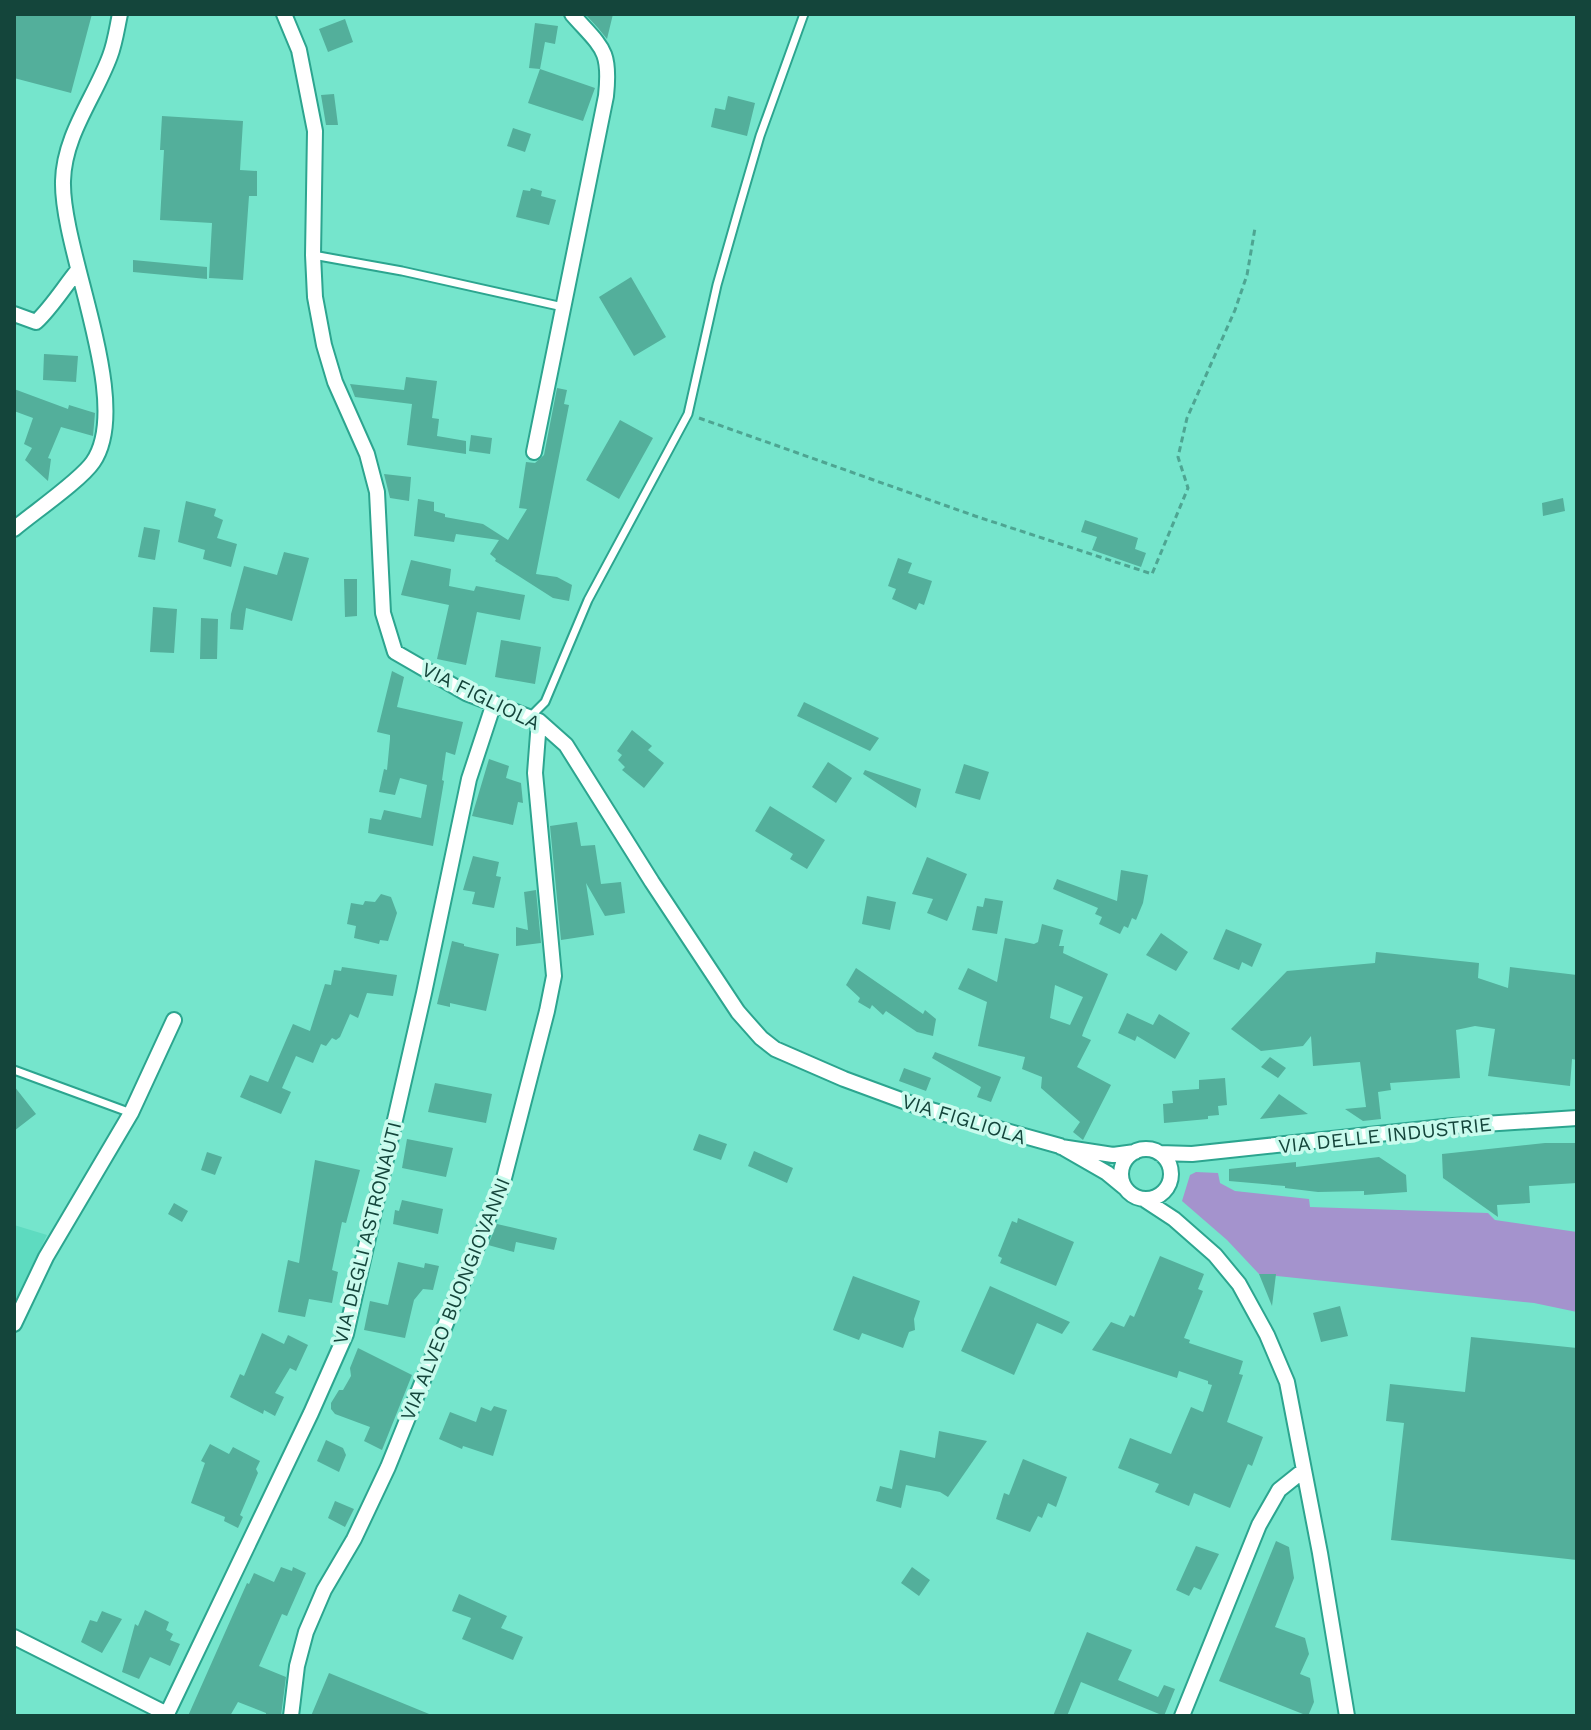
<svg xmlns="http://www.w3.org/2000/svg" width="1591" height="1730" font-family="'Work Sans',sans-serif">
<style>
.built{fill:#5edbc0}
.green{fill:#a493cd}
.building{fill:#53af9b;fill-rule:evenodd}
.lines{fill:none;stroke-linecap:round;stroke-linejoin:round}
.service-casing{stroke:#2ca58f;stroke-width:11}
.minor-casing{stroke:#2ca58f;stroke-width:18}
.path{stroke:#4ea592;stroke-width:3;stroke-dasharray:6 4;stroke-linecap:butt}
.service{stroke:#fff;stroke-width:7}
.minor{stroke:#fff;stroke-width:14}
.labels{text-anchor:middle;stroke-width:7;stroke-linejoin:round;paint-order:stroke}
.street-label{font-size:20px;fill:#14453b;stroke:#c8fbed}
</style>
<rect width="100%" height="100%" fill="#75e5cc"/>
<path class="built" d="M14,1225l33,10 -33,68 2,-26z"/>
<path class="green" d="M1196,1172l22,1 2,10 15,8 74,8 1,8 178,6 7,7 82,12v80l-43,-9 -275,-29 -32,-34 -45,-39 8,-26z"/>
<path class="building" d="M14,14h78l-21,79 -57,-15z
M585,14h28l-6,25 -9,-11z
M345,19l8,23 -25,10 -9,-23z
M535,23l23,3 -3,18 -10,-2 -5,27 -11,-1z
M540,69l55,19 -12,33 -55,-18z
M334,94l4,31h-12l-5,-30z
M728,96l27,7 -8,33 -36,-9 4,-19 10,2z
M162,116l81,5 -3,49 17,1v25h-8l-6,84 -34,-2 3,-55 -52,-3 4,-70h-4z
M513,128l18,6 -6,18 -18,-6z
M531,188l11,3 -1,5 15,4 -7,25 -33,-8 7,-27 7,1z
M133,260l74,7v12l-74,-7z
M631,277l35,60 -32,19 -35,-59z
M44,354l34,2 -2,26 -33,-2z
M406,377l31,4 -5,37 7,1 -2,17 29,5v13l-59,-9 5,-41 -57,-7 -5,-13 54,6z
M557,388l10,2 -3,14 5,1 -33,169 21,3 15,8 -3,16 -16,-3 -58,-37 1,-2 -6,-5 9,-14 -43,-6 -2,8 -40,-6 4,-37 16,3v9l11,3v3l38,7 25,16 19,-31 -8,-1 7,-46 9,1 9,-8z
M14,389l54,20 1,-4 26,8 -2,23 -32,-9 -13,31 3,1 -3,22 -23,-21 7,-12 -8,-4 9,-26 -19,-7z
M620,420l33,18 -34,61 -33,-19z
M471,435l21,3 -2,16 -21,-3z
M384,474l27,3 -2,24 -19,-3z
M1563,498l2,13 -22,5 -1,-13z
M186,501l30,8 -2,7 9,4 -6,18 20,6 -6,23 -28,-8 2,-9 -27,-8z
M1085,520l53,18 -3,11 11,4 -5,14 -49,-17 5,-13 -16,-5z
M144,527l16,3 -5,30 -17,-3z
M284,552l25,6 -17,63 -46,-13 -3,22 -13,-1 1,-15 13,-48 33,9z
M898,558l14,5 -4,10 24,8 -8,24 -5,-2 -3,7 -24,-11 4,-10 -8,-3z
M411,560l40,9 -2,17 25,5 2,-5 49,9 -5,25 -43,-8 -11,53 -29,-6 12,-54 -48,-10z
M344,579h13v37l-12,1z
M153,607l24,2 -3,44 -24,-1z
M201,618l17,1 -1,40h-17z
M501,640l40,7 -6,37 -40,-7z
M392,671l12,6 -7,30 66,15 -8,33 -9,-3 -4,28 2,1 -11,65 -65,-13 2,-15 11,2 3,-10 37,8 6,-33 -27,-7 -5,17 -16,-3 5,-23 3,1 3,-31v-4l-13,-3z
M804,702l75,36 -9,13 -73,-35z
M632,730l20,16 -4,4 16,13 -20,25 -22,-18 3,-3 -7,-7 4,-5 -5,-4z
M489,759l20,7 -3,12 15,5 2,20 -5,-1 -5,23 -41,-9z
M828,762l24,16 -16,25 -24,-16z
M964,764l25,8 -9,28 -25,-7z
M865,770l56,19 -5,19 -53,-34z
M770,806l55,34 -18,29 -17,-10 3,-5 -38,-23z
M577,822l4,24 14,-1 6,39 20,-2 4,31 -20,3 -19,-33 8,52 -33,5 -11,-114z
M473,856l26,6 -3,14 5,1 -7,31 -22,-4 3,-12 -12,-2z
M927,857l40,17 -20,47 -20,-8 6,-14 -21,-5z
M1121,870l27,5 -5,28 -7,17 -4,-2 -4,10 -4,-2 -4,8 -21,-10 3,-7 -7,-3 3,-6 -45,-19 4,-10 60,22z
M536,890l5,53 -25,3v-19l12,3 -4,-38z
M381,894l10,3 6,16 -9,28 -8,-1 -1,4 -25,-6 2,-12 -9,-2 4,-21 12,2 2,-4 10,1z
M867,896l29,6 -6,28 -28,-6z
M985,898l18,3 -6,33 -25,-4 5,-24 6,1z
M1042,924l21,6 -4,16h5l-1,7 45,21 -24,56 -2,6 9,4 -14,27 34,18 -28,55 -10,-8 7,-10 -39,-34 1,-11 -20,-8 3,-12 -47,-11 9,-44 -29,-13 10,-21 29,14 8,-44 29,6 4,-2zM1055,985l28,12 -13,28 -20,-7z
M1226,929l36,15 -10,23 -10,-5 -3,8 -26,-11z
M1161,933l27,19 -12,19 -30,-16z
M452,941l12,3v2l35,8 -13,57 -36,-8v4l-13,-3z
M1376,952l103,11 -1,15 30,10 2,-21 67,8v85l-5,-1 -2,27 -82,-10 7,-47 -20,-3 -19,4 4,48 -70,5 1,7 -13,2 3,27 -18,2 -18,-12 21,-2 -6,-45 -47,4 -2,-30 -8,10 -42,5 -30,-22 56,-58 88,-8z
M342,967l55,8 -4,21 -26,-3 -9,25 -8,-4 -10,23 -4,3 -4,-2 -6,8 -5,-2 -8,19 -17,-7 -14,32 9,4 -10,22 -41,-17 10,-22 18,7 25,-58 17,7 15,-47 6,1 3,-15 7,1z
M856,968l67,46 2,-4 11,9 -3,17 -16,-4 -31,-21 -3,4 -11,-10 -2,4 -12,-7 2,-4 -14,-13z
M1127,1013l26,12 6,-11 31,19 -15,26 -38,-23 -2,5 -17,-8z
M935,1052l66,25 -10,25 -14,-5 4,-10 -49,-29z
M1270,1057l16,11 -8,10 -17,-11z
M904,1068l27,10 -5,13 -27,-10z
M1225,1078l2,27 -9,1 1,9 -11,1v3l-44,4 -1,-19 10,-1 -1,-12 27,-2v-9z
M435,1083l57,11 -6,29 -58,-11z
M14,1086l22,28 -22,17z
M1279,1094l29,20 -48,5z
M699,1134l28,10 -6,16 -28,-10z
M407,1139l46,9 -7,29 -44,-9z
M1545,1143h32v40l-48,3 1,17 -33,2 1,12 -55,-39 -1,-24z
M754,1151l39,17 -6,15 -39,-17z
M207,1152l15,5 -7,18 -14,-5z
M1379,1157l27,18 1,17 -43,3v-4l-46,1 -33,-4v-2l-56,-5v-12l67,-7v5z
M315,1160l45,10 -14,53 -4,-1 -10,48 6,2 -6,31 -23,-4 -4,18 -27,-5 10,-52 11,3z
M402,1200l41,9 -5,25 -45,-10 2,-14 4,1z
M174,1203l14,8 -6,11 -14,-8z
M1018,1218l56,24 -18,44 -56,-23 2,-5 -4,-2 14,-35 5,2z
M497,1224l60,14 -3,12 -38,-8 -2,10 -26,-7z
M1160,1256l44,18 -6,15 5,2 -19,47 6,2 -1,3 54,18 -4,13 4,1 -16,47 36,15 -11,29 -4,-2 -18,44 -36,-15 -5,13 -34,-14 4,-8 -41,-16 12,-30 41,16 20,-47 12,5 9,-27 -4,-1v-3l-29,-10 -2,7 -85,-28 19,-28 13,5 6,-12 4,2z
M398,1262l26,6 1,-5 14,3 -6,24 -10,-1 -9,11 -9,38 -41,-8 6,-29 18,4z
M1259,1274h17l-4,32z
M853,1276l67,25 -6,18 1,11 -6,2 -6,16 -41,-15 -3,7 -26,-10z
M990,1286l80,36 -8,12 -25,-11 -23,52 -53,-24z
M1340,1306l8,30 -27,6 -8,-29z
M262,1333l22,11 4,-9 20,10 -12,26 -6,-3 -15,25 9,4 -9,19 -11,-6 -1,4 -33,-17 10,-23 4,2z
M1471,1337l106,11v212l-186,-20 13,-117 -18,-2 4,-37 75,8z
M358,1348l54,27 -30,75 -18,-9 6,-14 -35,-13 -4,-5v-6l8,-13h4l8,-14 -1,-8z
M494,1406l13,4 -14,46 -30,-10 -1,3 -23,-10 11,-27 26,10 5,-15 10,4z
M939,1431l48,10 -39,56 -8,-5 -34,-7 -5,23 -25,-7 4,-15 12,3 8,-39 35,8z
M326,1440l17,8 3,7 -7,17 -22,-11z
M210,1444l19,10 4,-7 27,14 -4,8 2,4 -18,42 3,2 -5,11 -14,-7 1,-4 -34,-14 14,-40 -4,-2z
M1023,1459l44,18 -11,30 -8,-4 -6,15 -4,-2 -8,16 -34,-13 8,-26 5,2z
M335,1501l19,8 -9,18 -17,-9z
M1276,1541l13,6 5,31 -19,49 30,11 4,16 -9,20 10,4 4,24 -6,14 -89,-35z
M1196,1546l23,8 -18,36 -7,-3 -5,9 -13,-6z
M281,1567l11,4 1,-4 13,6 -19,43 -5,-2 -23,52 27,11 -5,39h-15v-3l-28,-11 -8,14h-42l59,-133 2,1 5,-11 20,9z
M912,1567l18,13 -11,16 -18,-13z
M459,1594l48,22 -6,12 22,9 -10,23 -51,-21 9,-21 -19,-7z
M145,1610l24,12 -3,8 7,4 -3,6 10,4 -10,22 -20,-9 -11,22 -17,-7 13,-48 3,2z
M102,1611l20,8 -20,34 -21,-11 9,-22 7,2z
M1087,1632l45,18 -14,30 40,17 6,-12 11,4 -11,27 -83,-34 -14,34h-14z
M329,1673l105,43h-123z"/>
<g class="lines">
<g class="service-casing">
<path id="service" d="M313,255l89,16 161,36
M531,716l14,-14 43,-102 100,-186 29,-129 22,-77 21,-72 44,-122
M14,1070l117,43"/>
</g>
<g class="minor-casing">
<path id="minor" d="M284,14l15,36 16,81 -2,124 2,42 9,48 11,37 32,72 10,38 6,121 12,39 71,41 73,28 27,24 86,137 86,130 23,26 14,11 69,30 76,28 140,39 47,27 17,14
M14,314l22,8c16,-15 28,-35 42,-52
M534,452l72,-356c5,-47 -4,-48 -34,-82
M14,529c19,-16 67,-49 79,-67 41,-59 -32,-211 -30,-281 1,-46 32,-84 47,-125 5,-13 7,-28 10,-42
M1061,1147l52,8 22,-3
M1121 1174a25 25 0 1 1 50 0a25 25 0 1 1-50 0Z
M1159,1153l33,1 261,-28 124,-8
M1145,1200l29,19 41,36 24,29 28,51 20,47 33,171 27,163
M14,1324l32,-67 85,-144 43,-93
M14,1637l153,77
M166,1716l145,-303 35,-79 78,-341 45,-214 25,-76
M291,1716l6,-50 9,-34 18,-42 30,-51 34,-72 115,-285 44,-171 7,-35 -19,-203 4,-52
M1182,1716l77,-191 20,-35 25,-20"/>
</g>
<path class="path" d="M699,418l276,98 177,58 36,-86 -10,-31 9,-39 48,-108 12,-35 8,-47"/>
<use href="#service" class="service"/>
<use href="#minor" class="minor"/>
</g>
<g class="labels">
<g class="street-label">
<text transform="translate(481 696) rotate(26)" y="7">VIA FIGLIOLA</text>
<text transform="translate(964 1119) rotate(17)" y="7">VIA FIGLIOLA</text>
<text transform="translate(1385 1135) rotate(-6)" y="7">VIA DELLE INDUSTRIE</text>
<text transform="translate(367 1233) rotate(-76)" y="7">VIA DEGLI ASTRONAUTI</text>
<text transform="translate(455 1299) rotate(-68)" y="7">VIA ALVEO BUONGIOVANNI</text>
</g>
</g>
<rect width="1591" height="1730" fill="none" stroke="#14453b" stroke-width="32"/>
</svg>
